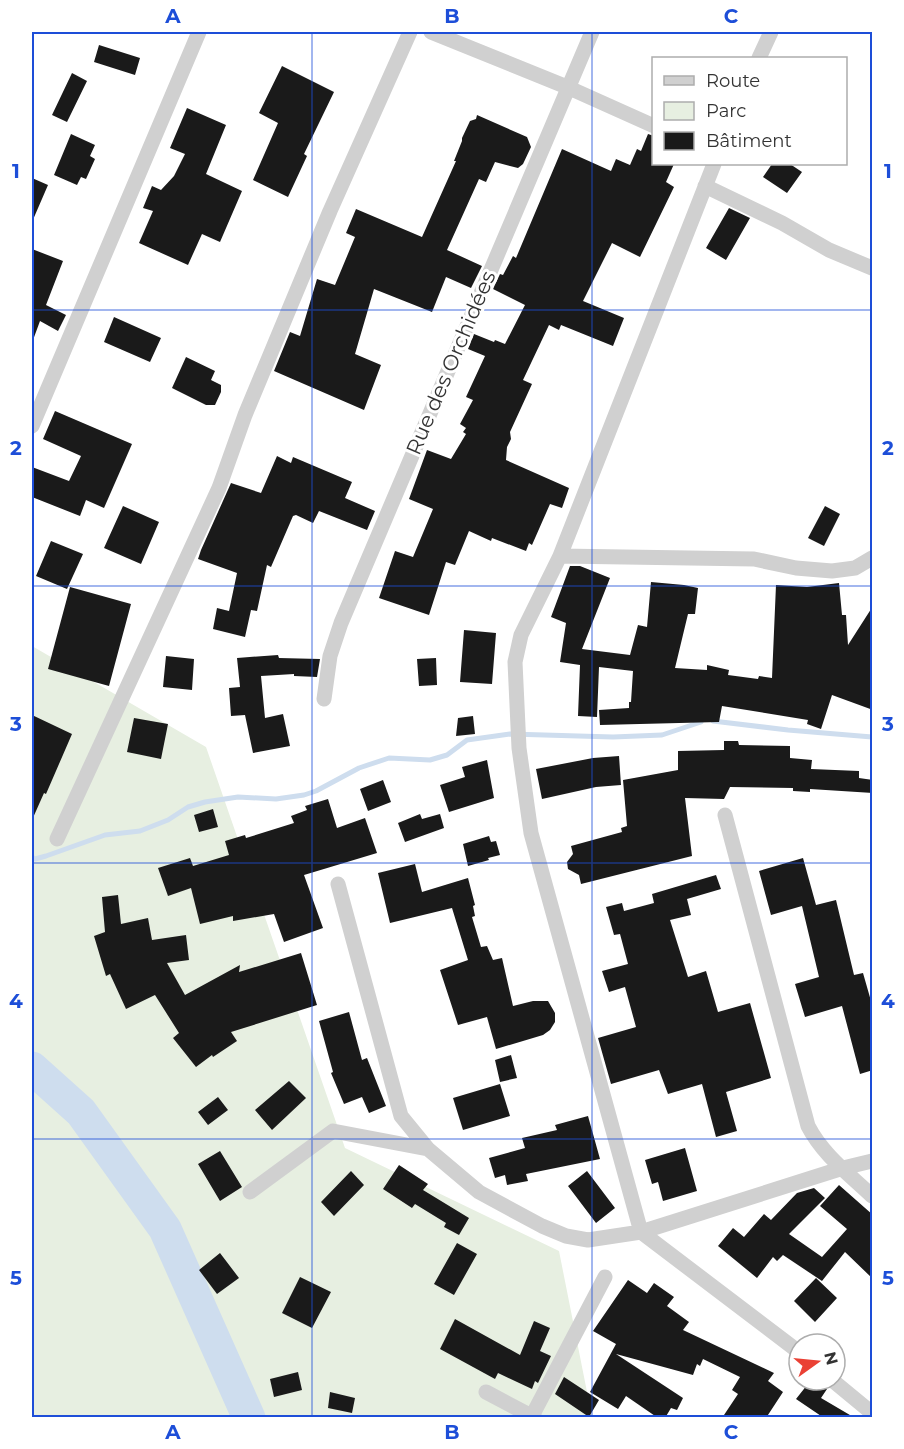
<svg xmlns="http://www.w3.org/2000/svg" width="904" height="1449" font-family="Montserrat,sans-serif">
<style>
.green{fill:#e7efe1}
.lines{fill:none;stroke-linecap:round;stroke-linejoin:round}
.stream{stroke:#ceddee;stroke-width:5}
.river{stroke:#ceddee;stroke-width:33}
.building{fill:#1a1a1a}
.minor{stroke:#d0d0d0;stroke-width:15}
.grid{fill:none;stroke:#1d4ed8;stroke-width:1.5;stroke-opacity:0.55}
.labels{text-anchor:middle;stroke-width:6;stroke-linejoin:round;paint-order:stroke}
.street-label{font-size:21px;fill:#333;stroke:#fff}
.neatline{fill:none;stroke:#1d4ed8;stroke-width:2}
.grid-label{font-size:20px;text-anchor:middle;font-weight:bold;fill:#1d4ed8}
</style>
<rect width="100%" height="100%" fill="#fff"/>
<path class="green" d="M32,646l174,101 139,401 214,103 33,166h-560z"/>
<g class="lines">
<path class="stream" d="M713,721l75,9 84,7
M32,857l3,2 11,-3 59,-21 35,-4 28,-11 20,-13 17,-5 33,-5 38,2 28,-4 12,-4 43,-23 30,-10 41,2 17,-5 20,-15 43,-6 103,3 49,-2 39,-13"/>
<path class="river" d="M32,1068l49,44 84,117 84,189"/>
</g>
<path class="building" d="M99,45l41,13 -5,17 -41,-13z
M282,66l52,26 -30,62 3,2 -19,41 -35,-17 25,-57 -19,-10z
M72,73l15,8 -20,41 -15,-7z
M187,108l39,17 -20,49 36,17 -22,51 -18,-8 -14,31 -49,-22 14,-32 -10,-3 9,-22 9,4 13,-14 11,-22 -15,-6z
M477,115l50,22 4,10 -8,17 -5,4 -23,-6 -9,20 -7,-3 -32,71 35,16 -11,22 -25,-11 -14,35 -58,-23 -19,65 26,11 -17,45 -90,-39 16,-39 10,4 17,-57 18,6 20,-48 -9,-4 10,-24 66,28 34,-76h-2l8,-20v-3l8,-17 6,-2z
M71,134l24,11 -5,11 5,3 -9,20 -5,-2 -4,8 -23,-10z
M648,134l6,2v28h20l-8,18 8,5 -34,70 -28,-14 -29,58 41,17 -11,28 -52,-21 -2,5 -10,-5 -26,55 9,4 -22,48 1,7 -4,8 -1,13 63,28 -7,20 -12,-4 -18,41 -3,-2 -3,8 -34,-13 -1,3 -22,-10 -14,34 -9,-3 -17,53 -50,-17 16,-47 18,6 20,-48 -24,-10 18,-49 24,9 15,-25 -3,-2 3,-4 -6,-4 13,-24 -7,-3 19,-41 -17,-7 6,-15 20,8 1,-2 10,4 20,-39 -32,-16 7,-15 3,1 10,-19 3,2 46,-109 49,22 5,-12 14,6 7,-16 4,2z
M772,164h18l12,8 -15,21 -24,-16z
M32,178l16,7 -16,37z
M729,208l21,10 -24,42 -20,-12z
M32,249l31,12 -17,44 20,10 -8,16 -18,-10 -7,19z
M114,317l47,21 -11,24 -46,-20z
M186,357l29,14 -4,9 10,5v7l-6,13h-9l-34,-17z
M55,411l77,33 -28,64 -18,-8 -6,16 -48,-19v-30l37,14 12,-25 -38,-17z
M277,456l14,7 2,-6 59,25 -7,16 30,13 -8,19 -48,-19 -6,12 -17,-8 -3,1 -22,51 -4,-2 -10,46 -6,-1 -6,27 -32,-8 4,-21 12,3 8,-38 -39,-14 3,-9 30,-67 30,10z
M123,506l36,16 -18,42 -37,-16z
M825,506l15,8 -16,32 -16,-8z
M51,541l32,13 -16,35 -31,-13z
M570,566h10l30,12 -28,71 48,6 8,-30 9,2 4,-45 33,3 14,3 -3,26h-7l-13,54 32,2v-5l22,5 -1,5 30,4 1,-3 13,2 4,-93 31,2 32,-4 3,32h4l2,30 25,-39v104l-41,-15 -11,34 -14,-5 1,-4 -86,-14 -3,16 -119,3 -1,-15 30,-2v-6h2l2,-31 -34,-4 -2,50 -19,-1 2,-51 -20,-3 6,-39 -15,-6z
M70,587l61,17 -22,82 -61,-17z
M464,630l32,3 -4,51 -32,-2z
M278,655l1,3 41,1 -3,18 -23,-1v-2l-33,2 4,42 18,-4 7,32 -37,7 -8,-38 -14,1 -2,-28 11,-1 -3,-29z
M166,656l28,3 -2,31 -29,-3z
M436,658l1,27 -18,1 -2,-27z
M32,715l40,19 -26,60 -2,-1 -12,27z
M473,716l2,18 -19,2 2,-18z
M134,718l34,6 -7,35 -34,-7z
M724,741h14l1,4 51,1v12l22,2 -1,9 48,2v7l14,2v13l-63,-4v3l-17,-1v-3l-63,-1 -6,12 -39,-1 7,58 -111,28 -2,-9 -11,-6 -1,-7 6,-8 -2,-8 51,-14 -1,-4 6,-2 -4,-46 55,-10v-19l46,-1z
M619,756l2,29 -25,2 -54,12 -6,-30 57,-11z
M487,760l7,38 -45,14 -9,-27 25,-8 -3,-10z
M383,780l8,22 -23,9 -8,-22z
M328,799l9,29 28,-10 12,35 -73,22 19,53 -39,14 -10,-28 -41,7v-5l-33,8 -9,-36 -23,8 -10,-28 32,-10 3,8 36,-11 -4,-14 20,-6 1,3 48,-15 -3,-7 16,-6 -2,-4z
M213,809l5,18 -19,5 -5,-17z
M420,814l2,5 18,-5 4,14 -39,14 -7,-19z
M489,836l2,6 5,-1 4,14 -12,3 1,2 -21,6 -5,-22z
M803,858l13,47 20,-5 18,75 9,-2 10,35v62l-13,4 -18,-68 -37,11 -10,-33 24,-7 -17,-71 -31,9 -12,-44z
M415,864l7,28 46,-14 7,27 -2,1 2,10 -3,1 9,30 6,-1 6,14 9,-2 11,48 20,-5h15l7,12v9l-5,8 -7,5 -47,14 -9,-32 -29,8 -18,-55 28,-10 -16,-52 -62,15 -12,-50z
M716,875l5,14 -34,10 4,16 -21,5 18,57 18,-6 12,41 32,-9 21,75 -45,14 11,39 -21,6 -14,-53 -34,10 -9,-24 -48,14 -13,-46 38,-11 -11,-40 -16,5 -7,-21 26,-7 -8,-30 -6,1 -8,-28 16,-4 2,8 30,-8 -2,-9z
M118,895l3,29 27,-6 4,22 34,-5 3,25 -22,3 18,32 55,-30 -1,7 62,-19 16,52 -86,27 6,9 -24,16 -1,-2 -16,12 -23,-29 6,-5 -24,-38 -29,14 -16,-35 -4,2 -12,-40 11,-4 -3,-35z
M349,1012l13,48 5,-2 19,48 -17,7 -7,-16 -18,7 -13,-31 2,-1 -14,-51z
M511,1055l6,23 -17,4 -5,-22z
M289,1081l17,17 -34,32 -17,-20z
M500,1084l10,32 -47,14 -10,-32z
M218,1097l10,13 -20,15 -10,-13z
M588,1116l12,43 -74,15 2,7 -21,4 -2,-10 -10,3 -6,-20 36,-10 -3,-10 35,-8 -2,-5z
M685,1148l12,43 -34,10 -5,-19 -6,2 -7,-24z
M220,1151l22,36 -22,14 -22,-37z
M399,1165l29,19 -5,6 46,28 -10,17 -15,-8 2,-4 -31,-19 -3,4 -29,-19z
M351,1171l13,14 -30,31 -13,-14z
M587,1171l28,37 -19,15 -28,-37z
M839,1185l34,30v64l-28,-27 -23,29 -39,-26 -6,6 -4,-4 -16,21 -39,-32 15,-18 11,9 20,-23 7,6 26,-27 17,-5 11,10 -36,36 33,23 25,-28 -27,-23z
M457,1243l20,11 -23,41 -20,-11z
M220,1253l19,25 -22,16 -18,-24z
M300,1277l31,15 -19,36 -30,-15z
M816,1278l21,20 -22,24 -21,-21z
M628,1280l19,13 7,-10 20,14 -7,9 22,16 -6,8 91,43 -6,8 15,11 -17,26h-44l16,-24 -6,-4 8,-13 -37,-18 -3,7 -3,-2 -4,11 -77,-21 67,44 -6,12 -6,-2 -6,10h-7l-32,-22 -8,13 -28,-17 26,-48 -23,-13z
M455,1319l65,36 14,-34 16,7 -10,23 11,5 -13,27 -3,-2 -3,8 -34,-16 -3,6 -55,-30z
M298,1372l4,18 -28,7 -4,-18z
M564,1377l35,23 -10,17 -34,-23z
M811,1380h5l11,9 -6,9 34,20h-31l-28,-19z
M330,1392l25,6 -3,15 -24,-5z"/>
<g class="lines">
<path class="minor" d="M431,32l136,55 87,39
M759,58l12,-26
M714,164l-154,392 -39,79 -6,27 4,86 12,85 110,399 158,120
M705,186l77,37 47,27 43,18
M32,426l167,-394
M560,556l194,3 42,9 36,3 23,-3 17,-10
M324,699l6,-43 11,-33 251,-591
M725,815l83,311c15,29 41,48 64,70
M57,839l162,-351 26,-73 85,-204 80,-179
M338,884l63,232 27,33 51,43 63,34 24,10 22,4 53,-8 202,-64 29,-7
M250,1192l83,-61 95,18
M832,1380l40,33
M486,1392l49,26
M532,1416l73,-139"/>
</g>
<path class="grid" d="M312,32v1386M592,32v1386M32,310h840M32,586h840M32,863h840M32,1139h840"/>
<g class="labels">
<g class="street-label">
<text transform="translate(451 363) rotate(-67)" y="7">Rue des Orchidées</text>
</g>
</g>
<rect width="904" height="1449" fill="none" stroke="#ffffff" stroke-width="66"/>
<rect x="652" y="57" width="195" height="108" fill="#ffffff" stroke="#adadad" stroke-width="1.5"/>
<rect x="664" y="76" width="30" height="9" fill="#d0d0d0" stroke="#adadad" stroke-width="1.5"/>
<text x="706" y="87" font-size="18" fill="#333333">Route</text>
<rect x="664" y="102" width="30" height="18" fill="#e7efe1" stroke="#adadad" stroke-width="1.5"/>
<text x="706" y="117" font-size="18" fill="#333333">Parc</text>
<rect x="664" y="132" width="30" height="18" fill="#1a1a1a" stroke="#adadad" stroke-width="1.5"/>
<text x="706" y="147" font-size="18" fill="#333333">Bâtiment</text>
<g transform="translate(817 1362) rotate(75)"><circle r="28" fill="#ffffff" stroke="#adadad" stroke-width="1.5"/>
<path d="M0-4.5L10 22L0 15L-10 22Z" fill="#ea4135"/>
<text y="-9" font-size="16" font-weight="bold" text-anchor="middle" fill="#333333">N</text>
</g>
<rect x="33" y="33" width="838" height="1383" class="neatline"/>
<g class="grid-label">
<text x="173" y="23">A</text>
<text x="452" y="23">B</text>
<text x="731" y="23">C</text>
<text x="16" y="178">1</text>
<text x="888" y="178">1</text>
<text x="16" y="455">2</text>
<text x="888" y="455">2</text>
<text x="16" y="731">3</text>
<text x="888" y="731">3</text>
<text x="16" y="1008">4</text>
<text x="888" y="1008">4</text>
<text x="16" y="1285">5</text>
<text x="888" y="1285">5</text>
<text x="173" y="1439">A</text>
<text x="452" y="1439">B</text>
<text x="731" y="1439">C</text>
</g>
</svg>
